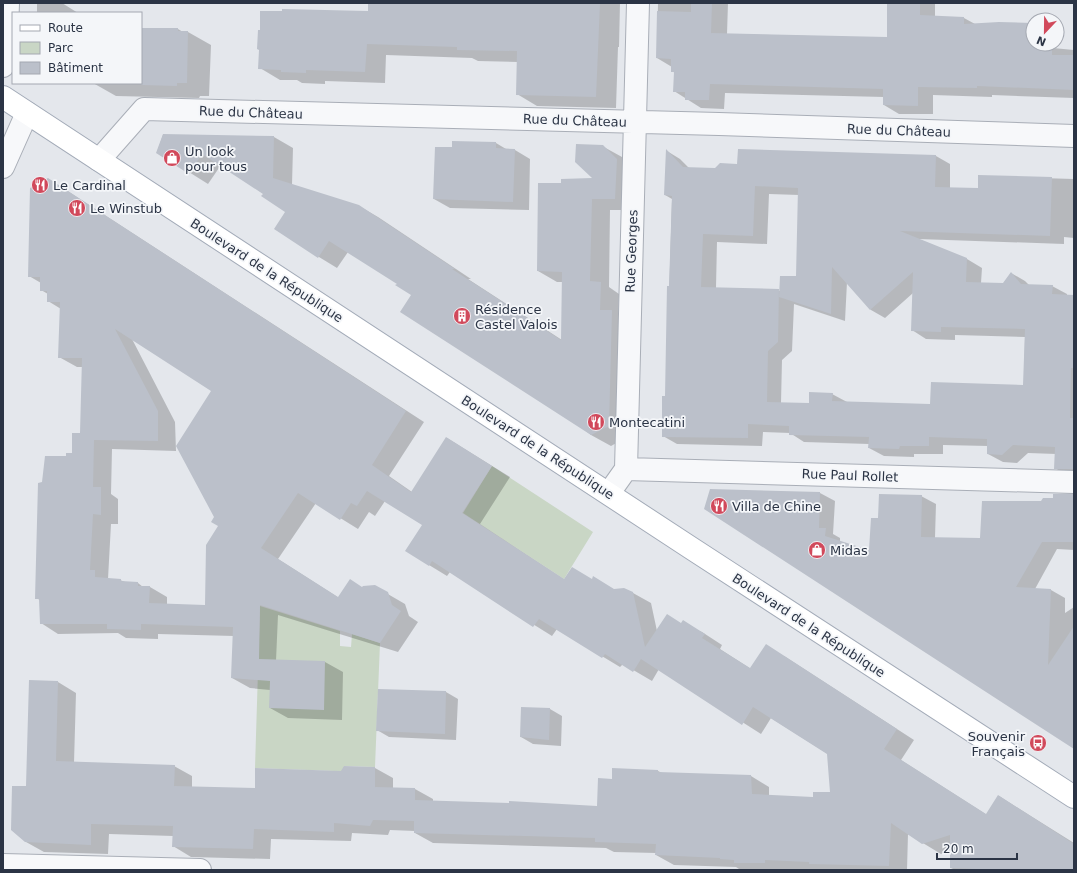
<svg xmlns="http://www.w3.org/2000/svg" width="1077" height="873" font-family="'DejaVu Sans',sans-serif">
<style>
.green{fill:#c9d6c5}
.shadow{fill:#0003;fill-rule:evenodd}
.building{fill:#bbc0ca;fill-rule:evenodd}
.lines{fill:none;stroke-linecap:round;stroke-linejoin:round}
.minor-casing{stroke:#a9aeb7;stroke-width:24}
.major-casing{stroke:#a3abb8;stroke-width:24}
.minor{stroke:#f7f8fa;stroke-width:22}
.major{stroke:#fff;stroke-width:22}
.labels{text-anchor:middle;stroke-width:3.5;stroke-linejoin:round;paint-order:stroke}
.street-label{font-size:13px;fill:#2b3445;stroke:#f4f6f9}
.poi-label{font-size:13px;fill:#2b3445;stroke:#f4f6f9;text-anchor:start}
</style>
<rect width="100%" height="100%" fill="#e4e7ec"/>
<path class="green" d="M492,466l101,66 -29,47 -101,-66z
M260,606l80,25v15l11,1 1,-13 28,9 -5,124 -31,-1 -2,19 -7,-14 -80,-3z"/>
<path class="shadow" d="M37,3h25l16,10h-41z
M369,3h251l-1,44h-1l-2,61 -79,-2 -20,-12 1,-32 -40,-1 -6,-3 -86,-3 -1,28 -60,-2v3l-23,-1 -5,-3h-17l-20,-12 109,-56z
M658,3h70l-1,31 161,4v-35h47v14l29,1 11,6h58v20h20v4l21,2v48l-82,-3v2l-59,-2v19h-34l-15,-9v-8l-159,-4 -1,16 -23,-1 -27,-17 1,-18 -3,-2v-4l-15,-9z
M141,29h37l5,3h5l23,13 -2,51h-9l-1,2 -83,-2 -23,-13h48z
M163,135l111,2 19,11 -1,37 67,21 19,11 93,62h-3l94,61 1,-58h-6l-19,-11 24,-87 33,-5 7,-33 20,11 13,14 -1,39h-24l-1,77 10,7 -1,21 13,7 -4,115 -16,9 -20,-11 -193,-152 -50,-31 -11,16 -18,-11 -44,-28 11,-17 -22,-18 -43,-29 -13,19 -51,-32z
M496,143l10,6 9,1 15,9 -1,51 -79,-2 -16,-9 19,-50z
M667,151l13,8 9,9 26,1 23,-4 198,-9 14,8v24l28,1 1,-13 95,3v59l-10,-1v7l-146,-5 49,20 15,9 -1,15 22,1 8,-11 14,8 4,4 23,1 15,8v2h7v181h-4l-15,-9 1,-14 -28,-1 -11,10 -14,-1 -15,-8v-8l-45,-1v9h-29v3l-30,-1 -15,-8v-4l-65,-2 -14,-9 -27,-1 -1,14 -85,-2 -14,-8 3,-39 6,-198 -7,-4zM769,194l30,1 -2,82 -17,14 -64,-3 1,-46 50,2zM847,282l24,28 14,8 28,-25 -1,37 14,9 29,1v-5l70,2 -1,49 -93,19 -84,-3 -15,-8 -22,10 -29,-1 1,-43 10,-9 2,-47 51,17z
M66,190l358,232 -35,54 23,16 35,-54 63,39 -30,47 85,56h27l23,10 18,3 18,10 6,28 25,-7 20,8 20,13 -2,4 31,20 33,-13 130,84 -13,20 86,55 12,-19 75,47v27h-119l-4,-2v-18l-10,4 -33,-20 -1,36h-158l-10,-1 -3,-2 -62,-2 -18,-10v-2l-42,-1 -8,-4 -173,-5 -18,-10v-2l-25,-1 -2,5 -36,-2 -1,8 -80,-2 -1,20 -79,-2 -18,-11v-10l-64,-2 -1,20 -64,-2 -18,-10 1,-55 31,-105 18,11 -2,70 100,3 18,10v12l64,1 85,-17 3,-5 31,1 18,10v10l22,1 18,10v3l165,5 15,-27 45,-9 4,2 89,3 18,11v9l45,2 17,-5 -3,-39 -57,-36 -10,16 -102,-65 -7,12 -29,-17 -3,3 -63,-38 -5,7 -102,-64 -3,4 -18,-11 -5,-40 -39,-24 -10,15 -6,-4 -11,17 -42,-26 -38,56 61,39 24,-10 11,-2 31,18 4,12 9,6 -20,30 -120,-37 -2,46 49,1 18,10 -1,48 -54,-2 -18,-10v-18l-20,-2 -18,-10 2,-42 -76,-2v5l-32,-1 -8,-5 -60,1 -17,-11 -1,-23 -4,-2 6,-115 25,-26 6,-3 8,-20 2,-67h-6l-18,-10 2,-48 -13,-8v-7l-7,-4v-7l-12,-7zM132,339l80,51 7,136 -13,80 -39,-1v-8l-17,-10h-7l-5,-4 -13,-1 -5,-2 -12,-1 3,-55h7v-25l-7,-5 1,-45 64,2 -1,-29z
M820,493l15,8 -2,33 7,4v4l30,9 9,-32 42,-23 15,8 -1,34 46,1 60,-37 33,-7v55l-17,-1 -22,40 16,1 14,8v15l9,-6v140l-368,-239z
M379,690l67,2 12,7 -2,41 -67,-3 -12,-7z
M550,709l12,7 -1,30 -28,-2 -12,-7z"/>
<path class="building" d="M368,3h232l-4,94 -80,-2 1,-44 -60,-1v-3l-90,-3 -2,28 -59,-2v3l-25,-1v-2l-23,-1 1,-19 -2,-1 1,-19h2v-19h22v-2l86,2z
M691,3h21l-1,30 176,4v-34h33v12l44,2v7l35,-2 34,1v23l19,1v8h22v35l-97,-4v2l-59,-1v19l-35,-1v-16l-173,-5 -1,16h-24v-8h-12l1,-20h-3v-13l-15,-1 1,-47 34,1z
M141,28h37v3h10l-1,52h-10v3l-36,-1z
M163,134l111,2 -1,42 86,27 96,64h-3l109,71 1,-68 -25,-1 1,-88h23v-4l31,-1 -17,-16 1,-18 27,1 14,14 -2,40h-23l-2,82 11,1 -1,28h12l-3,116 -18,9 -191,-123 11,-17 -16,-10 2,-1 -68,-43 -11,17 -44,-29 11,-17 -24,-16 2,-2 -61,-40 -13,20 -33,-21z
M452,141l44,1v6l19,1 -2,53 -80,-3 2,-52h17z
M666,149l17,18 32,1 5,-5 17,1 1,-15 198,6 -1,32 43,1v-13l74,2 -2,59 -150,-5 67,27 -1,24 37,1 8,-11 10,12 32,1 -1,9 22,1v73h-3l-1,50h4v51h-20l1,-22 -42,-2 -11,10 -15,-1v-15l-58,-2v9h-29l-1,3 -31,-1 1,-11 -80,-2v-9l-41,-2v14l-86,-1v-41h3l2,-110h2l3,-90 -8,-1zM755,186l43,2 -2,88h-16l-1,21 52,17 1,-47 38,43 43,-38 -2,59 30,1v-5l84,2 -2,56 -92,-3 -1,22 -98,-3 1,-8 -24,-1v11l-42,-1 1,-51 10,-9 1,-53 -78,-2 2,-53 50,2z
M48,178l358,233 -34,54 39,27 35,-55 46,29 -30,47 102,66 8,-12 20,12 1,-3 21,13 10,-1 9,4 12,55 22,-33 14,9 2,-3 22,14 -3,4 48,30 16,-24 131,85 -13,20 102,65 12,-19 76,49v26h-72l-52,-2v-33l-28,9 -31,-21 -2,43 -80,-2v-2l-44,-2v3h-31v-3l-14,-1v-1l-65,-3 1,-11 -61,-2v-4l-181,-5v-12l-41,-1 -3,6 -36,-3v9l-80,-3 -1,20 -81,-2 1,-21 -82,-2v21l-66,-3 -14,-12 1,-44h14l3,-106 29,1 -2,80 119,4 -1,21 81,2v-20l86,3 3,-5 31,1v20l40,1v12l94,3v-2l88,5 1,-28 14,1v-11l46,2v2l93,3 1,19 61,3v-5h17l-3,-38 -74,-47 -11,18 -101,-66 -8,13 -28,-18 -3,4 -63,-39 -6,8 -101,-66 -3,5 -24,-15 17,-26 -55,-34 -10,15 -6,-3 -11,17 -42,-27 -37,55 77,49 12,-18 12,8 1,-1 12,-1 13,7 4,13 9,6 -21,32 -120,-38 -1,54 66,2 -1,49 -55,-2 1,-27 -39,-3 2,-51 -92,-3v6l-34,-1v-5h-67l-1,-25h-4l3,-116 4,-1 3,-26h21v-3h6v-20h8l2,-75h-24l2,-56h-13v-11h-7v-14h-12l2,-89zM115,329l96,62 -35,55 38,71 -3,5 7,4 -12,19 -1,60 -56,-2 1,-17h-12v-4l-17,-1v-2l-26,-2v-7h-5l3,-56 8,1v-28h-8l1,-47 64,1v-30z
M710,489l110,3 -1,36h7l-1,8 44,14 2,-32h7l1,-24 43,1 -1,42 59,1 2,-37h59l2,-3h10v-4h21v48h-32l-26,45 35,2 -3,76 26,-39v123l-370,-240z
M378,689l68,2 -1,43 -69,-3z
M521,707l29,1 -1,32 -29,-3z"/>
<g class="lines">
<g class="minor-casing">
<path id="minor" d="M3,66l3,-7 2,-56
M99,160l45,-51 575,15 355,12
M3,167l24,-54
M626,469l448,13
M609,493l17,-24 12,-466
M3,865l197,5"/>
</g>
<g class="major-casing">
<path id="major" d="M3,97l688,451 383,249"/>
</g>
<use href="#minor" class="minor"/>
<use href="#major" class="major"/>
</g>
<defs>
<g id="shop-disc" transform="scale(0.9)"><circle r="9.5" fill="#d1495b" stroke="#f4f6f9"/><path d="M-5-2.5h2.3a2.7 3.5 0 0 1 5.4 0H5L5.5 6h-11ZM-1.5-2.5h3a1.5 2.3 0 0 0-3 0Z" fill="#fff"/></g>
<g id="restaurant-disc" transform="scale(0.9)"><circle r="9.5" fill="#d1495b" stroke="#f4f6f9"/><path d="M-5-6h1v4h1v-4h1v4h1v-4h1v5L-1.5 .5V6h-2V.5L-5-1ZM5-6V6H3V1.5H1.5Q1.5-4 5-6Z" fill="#fff"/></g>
<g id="building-disc" transform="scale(0.9)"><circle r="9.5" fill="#d1495b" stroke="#f4f6f9"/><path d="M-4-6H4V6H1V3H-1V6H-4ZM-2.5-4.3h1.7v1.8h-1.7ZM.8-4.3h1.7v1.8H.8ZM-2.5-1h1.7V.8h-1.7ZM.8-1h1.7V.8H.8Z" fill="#fff"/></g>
<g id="bus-disc" transform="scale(0.9)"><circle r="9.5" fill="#d1495b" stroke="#f4f6f9"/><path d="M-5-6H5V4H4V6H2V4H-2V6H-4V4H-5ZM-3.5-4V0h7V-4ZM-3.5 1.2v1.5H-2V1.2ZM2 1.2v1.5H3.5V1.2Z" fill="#fff"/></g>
</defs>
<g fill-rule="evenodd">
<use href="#shop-disc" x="172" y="158"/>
<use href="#restaurant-disc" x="40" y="185"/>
<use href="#restaurant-disc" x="77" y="208"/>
<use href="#building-disc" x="462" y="316"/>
<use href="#restaurant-disc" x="596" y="422"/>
<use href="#restaurant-disc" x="719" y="506"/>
<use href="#shop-disc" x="817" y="550"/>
<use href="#bus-disc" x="1038" y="743"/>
</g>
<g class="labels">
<g class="street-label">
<text transform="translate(251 112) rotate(2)" y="5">Rue du Château</text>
<text transform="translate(575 120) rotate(2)" y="5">Rue du Château</text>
<text transform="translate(899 130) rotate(2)" y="5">Rue du Château</text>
<text transform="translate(631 251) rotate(-88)" y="5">Rue Georges</text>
<text transform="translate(267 270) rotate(33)" y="5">Boulevard de la République</text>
<text transform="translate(538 447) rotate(33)" y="5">Boulevard de la République</text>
<text transform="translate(850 475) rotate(2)" y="5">Rue Paul Rollet</text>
<text transform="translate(809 625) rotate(33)" y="5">Boulevard de la République</text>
</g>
<g class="poi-label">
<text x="185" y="156">Un look<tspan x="185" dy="15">pour tous</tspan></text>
<text x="53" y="190">Le Cardinal</text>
<text x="90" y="213">Le Winstub</text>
<text x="475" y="314">Résidence<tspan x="475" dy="15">Castel Valois</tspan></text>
<text x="609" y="427">Montecatini</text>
<text x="732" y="511">Villa de Chine</text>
<text x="830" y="555">Midas</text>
<text x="1025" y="741" text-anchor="end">Souvenir<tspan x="1025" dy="15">Français</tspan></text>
</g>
</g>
<rect width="1077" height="873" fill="none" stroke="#2b3445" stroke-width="8"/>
<rect x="12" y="12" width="130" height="72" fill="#f4f6f9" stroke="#a4a8b1"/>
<rect x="20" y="25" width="20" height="6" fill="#ffffff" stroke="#a4a8b1"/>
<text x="48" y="32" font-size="12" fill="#2b3445">Route</text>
<rect x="20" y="42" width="20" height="12" fill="#c9d6c5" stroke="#a4a8b1"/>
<text x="48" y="52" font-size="12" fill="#2b3445">Parc</text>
<rect x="20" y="62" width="20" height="12" fill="#bbc0ca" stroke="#a4a8b1"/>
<text x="48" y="72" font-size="12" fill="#2b3445">Bâtiment</text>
<g transform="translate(1045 32) rotate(202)"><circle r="19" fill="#f4f6f9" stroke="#a4a8b1"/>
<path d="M0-3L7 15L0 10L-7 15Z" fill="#d1495b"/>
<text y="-6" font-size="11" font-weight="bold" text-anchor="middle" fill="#2b3445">N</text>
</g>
<path d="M937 853v6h80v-6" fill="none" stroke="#2b3445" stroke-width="2"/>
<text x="943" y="853" font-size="12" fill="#2b3445" stroke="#f4f6f9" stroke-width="3" paint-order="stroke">20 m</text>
</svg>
